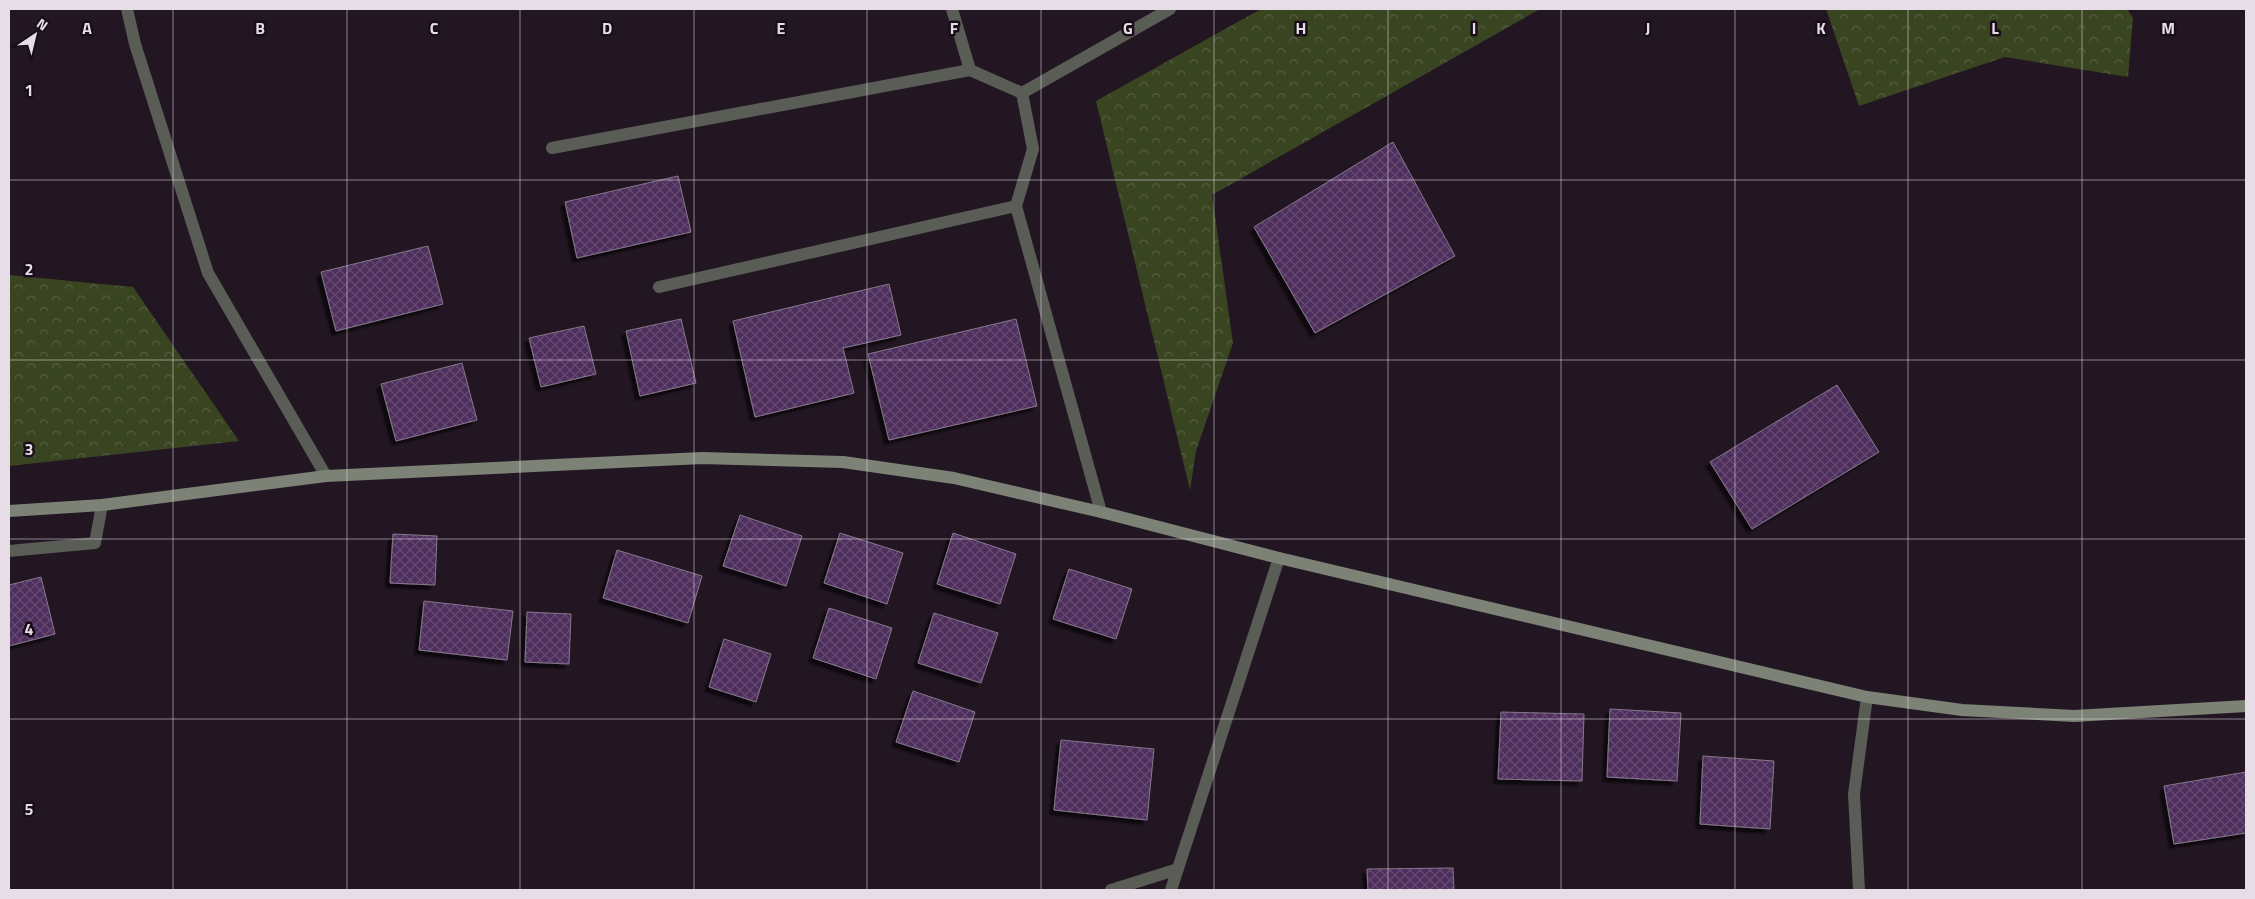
<svg xmlns="http://www.w3.org/2000/svg" width="2255" height="899" font-family="'Titillium Web',sans-serif">
<style>
.forest{fill:url(#forest-crowns)}
.building{fill:url(#building-cross-hatch);stroke:#85788b;filter:url(#shadow)}
.lines{fill:none;stroke-linecap:round;stroke-linejoin:round}
.street{stroke:#595d55;stroke-width:12}
.secondary{stroke:#7c8275;stroke-width:12}
.grid{fill:none;stroke:#e6dde6;stroke-width:1;stroke-opacity:0.55}
.grid-label{font-size:16px;text-anchor:middle;font-weight:bold;fill:#e6dde6;stroke:#190d1a;stroke-width:5;stroke-linejoin:round;paint-order:stroke}
</style>
<defs>
<pattern id="forest-crowns" width="20" height="18" patternUnits="userSpaceOnUse" patternTransform="scale(1.25)"><rect width="20" height="18" fill="#394421"/><path d="M2 6a3 3 0 1 1 6 0M12 15a3 3 0 1 1 6 0" fill="none" stroke="#565f41"/></pattern>
<pattern id="building-cross-hatch" width="8" height="8" patternUnits="userSpaceOnUse" patternTransform="scale(1.25)"><rect width="8" height="8" fill="#4d2d5b"/><path d="M0 0l8 8M0 8l8-8" fill="none" stroke="#674b73"/></pattern>
<filter id="shadow"><feDropShadow dx="-4.5" dy="4.5" stdDeviation="1" flood-color="#0009"/></filter>
</defs>
<rect width="100%" height="100%" fill="#231623"/>
<path class="forest" d="M1261,9h279l-328,186 21,148 -37,108 -6,39 -94,-389z
M1826,9h301l6,9 -5,59 -123,-20 -146,49z
M9,275l124,12 106,154 -230,25z"/>
<path class="building" d="M1393,142l62,114 -140,77 -61,-106z
M678,176l13,56 -114,26 -12,-56z
M428,246l15,58 -107,27 -15,-59z
M889,284l12,51 -58,13 11,45 -99,24 -22,-96z
M681,319l15,64 -56,13 -14,-65z
M1016,319l21,87 -148,34 -21,-86z
M584,326l12,48 -55,13 -12,-49z
M462,363l15,57 -81,21 -15,-57z
M1837,385l42,67 -127,77 -42,-67z
M740,515l62,21 -16,50 -63,-20z
M840,533l63,20 -16,51 -63,-21z
M953,533l63,21 -16,50 -63,-20z
M393,534l44,2 -2,49 -45,-2z
M617,550l85,26 -14,47 -85,-25z
M1069,569l63,20 -16,50 -63,-20z
M41,577l14,57 -46,12v-61z
M424,601l89,10 -6,49 -88,-10z
M829,608l63,20 -16,51 -63,-21z
M527,612l44,2 -2,50 -44,-2z
M934,613l64,20 -17,50 -63,-20z
M724,639l47,15 -15,48 -47,-15z
M913,691l62,21 -16,50 -63,-20z
M1610,709l71,4 -4,68 -70,-4z
M1501,712l83,2 -2,67 -84,-2z
M1061,740l93,9 -7,71 -93,-10z
M1703,756l71,5 -4,68 -70,-5z
M2246,772v61l-72,11 -10,-58z
M1453,868l1,22h-86l-1,-21z"/>
<g class="lines">
<path class="street" d="M127,9l8,35 73,229 118,203
M970,70l52,23 148,-84
M552,148l418,-78 -18,-61
M1016,206l17,-57 -11,-56
M659,287l357,-81 85,306
M9,551l86,-8 7,-38
M1111,890l67,-21
M1171,890l108,-332
M1859,890l-5,-96 13,-97"/>
<path class="secondary" d="M9,511l93,-6 224,-29 376,-18 141,4 111,16 147,34 178,46 588,139 95,13 112,6 172,-10"/>
</g>
<path class="grid" d="M173,9v881M347,9v881M520,9v881M694,9v881M867,9v881M1041,9v881M1214,9v881M1388,9v881M1561,9v881M1735,9v881M1908,9v881M2082,9v881M9,180h2237M9,360h2237M9,539h2237M9,719h2237"/>
<g class="grid-label">
<text x="87" y="34">A</text>
<text x="260" y="34">B</text>
<text x="434" y="34">C</text>
<text x="607" y="34">D</text>
<text x="781" y="34">E</text>
<text x="954" y="34">F</text>
<text x="1128" y="34">G</text>
<text x="1301" y="34">H</text>
<text x="1474" y="34">I</text>
<text x="1648" y="34">J</text>
<text x="1821" y="34">K</text>
<text x="1995" y="34">L</text>
<text x="2168" y="34">M</text>
<text x="29" y="96">1</text>
<text x="29" y="275">2</text>
<text x="29" y="455">3</text>
<text x="29" y="635">4</text>
<text x="29" y="815">5</text>
</g>
<rect width="2255" height="899" fill="none" stroke="#e6dde6" stroke-width="20"/>
<g transform="translate(35 35) rotate(35)" stroke="#190d1a" stroke-width="4" paint-order="stroke">
<path d="M0-4L9 19L0 12L-9 19Z" fill="#e6dde6"/>
<text y="-8" font-size="14" font-weight="bold" text-anchor="middle" fill="#e6dde6">N</text>
</g>
</svg>
